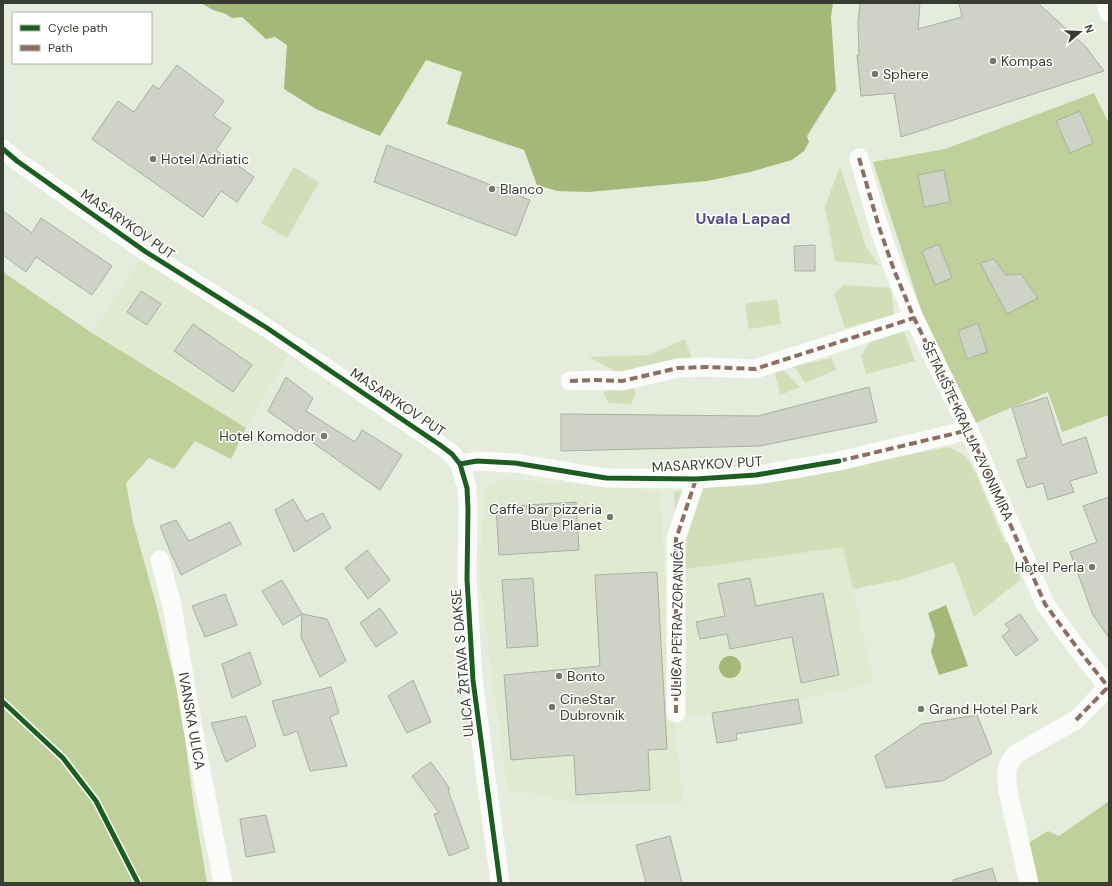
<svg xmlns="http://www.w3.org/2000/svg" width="1112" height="886" font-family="'DM Sans',sans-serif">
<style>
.built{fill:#e1ead0}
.green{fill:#d1deb7}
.forest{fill:#c0d09a}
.water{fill:#a4b877}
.building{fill:#ced3c6;stroke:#aaaea3}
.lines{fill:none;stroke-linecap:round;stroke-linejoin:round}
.minor{stroke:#fbfcfa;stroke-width:19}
.quiet{stroke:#8d6e63;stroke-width:4;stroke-dasharray:8 4;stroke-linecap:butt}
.cycleway-casing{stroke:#fff;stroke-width:8}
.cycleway{stroke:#1b5e20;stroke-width:5}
.poi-dot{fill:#74796c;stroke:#fff;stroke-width:1.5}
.labels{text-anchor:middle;stroke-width:3;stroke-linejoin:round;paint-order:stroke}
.poi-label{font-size:14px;fill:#373b30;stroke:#fff;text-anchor:start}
.street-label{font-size:14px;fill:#373b30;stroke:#fff}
.quarter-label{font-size:16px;font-weight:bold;fill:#584c8a;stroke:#fff}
</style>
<rect width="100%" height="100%" fill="#e6ecdc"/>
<path class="built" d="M146,252l112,72 8,-13 33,25 -53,92 -154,-95z
M505,479l156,12 2,63 1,19 179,-26 31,136 -27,7 -49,9 -124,20 9,83 -105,2 -51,-12h-19l-28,-207 3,-86 7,-15z"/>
<path class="green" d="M840,166l26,81 13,18 -44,-4 -10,-54z
M294,167l25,15 -32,56 -26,-15z
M843,285l48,3 3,27 -49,13 -11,-34z
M777,299l4,25 -32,5 -4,-25z
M904,331l11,30 -49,13 -5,-18 10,-16z
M685,339l6,18 -67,19 -35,-19 60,-2z
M832,358l4,12 -31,13 -11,-17z
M774,370h9l17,17 -20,8z
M632,384l4,10 -5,10 -22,-1 -6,-11z
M949,447l17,9 11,20 28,67 3,-1 13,31 -2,1 2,5 -47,38 -20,-55 -50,17 -51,10 -10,-42 -162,23 -7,-78 141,-19z"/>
<path class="forest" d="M1094,93l15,31v291l-47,17 -14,-40 -75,32 -51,-111 -49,-151 72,-13z
M3,272l89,61 154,95 -15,31 -36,-18 -21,28 -25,-11 -23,25 7,39 23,82 24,98 14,105 13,76h-204z
M1109,801v82h-74l-8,-39 21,-13 11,5z"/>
<path class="water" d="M201,3h632l-2,14 5,73 -29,46 2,6 -5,9 -12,9 -42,12 -43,9 -118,11 -32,-1 -20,-6 -13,-35 -77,-26 15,-52 -36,-12 -46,76 -64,-27 -32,-20 3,-44 -12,-8 -9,2 -24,-22 -10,1 -6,-4 -13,-4z
M946,605l22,61 -29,9 -8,-23 4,-17 -7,-22z
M719 667a11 11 0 1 1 22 0a11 11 0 1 1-22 0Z"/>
<path class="building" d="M860,3h60l-2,26 44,-12 -3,-14h79l48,44 18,24 -203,66 -7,-44 -33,3 -4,-41h2l-1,-33z
M177,65l47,36 -11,15 18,12 -15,22 38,27 -17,25 -16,-11 -18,26 -111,-78 26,-38 16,11 19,-27 6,4z
M1080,111l13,32 -23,10 -14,-32z
M387,145l143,55 -14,36 -142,-54z
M944,170l6,32 -26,5 -6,-32z
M3,211l29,22 9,-15 71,48 -20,29 -56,-38 -10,15 -23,-17z
M939,244l13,34 -17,7 -13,-34z
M815,245v26h-20l-1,-25z
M994,259l12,16 15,-1 17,24 -31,16 -27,-51z
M141,291l20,13 -14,21 -20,-13z
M978,323l9,29 -20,7 -9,-28z
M193,324l59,41 -19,27 -59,-41z
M286,377l27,21 -7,13 49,31 7,-12 40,25 -22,35 -112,-79z
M869,387l8,35 -117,24 -199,5v-37l197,2z
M1047,397l15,48 24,-8 11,36 -27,8 4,11 -26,8 -5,-17 -16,5 -10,-28 10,-3 -15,-49z
M1109,497v141l-16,-23 -23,-63 27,-10 -14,-36z
M293,499l13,22 17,-8 8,15 -37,24 -19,-42z
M576,502l3,48 -80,5 -3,-48z
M176,520l13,21 41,-19 11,22 -60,31 -11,-24 -10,-25z
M367,550l23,30 -22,19 -23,-31z
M657,572l10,177 -19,1 2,40 -74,5 -2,-40 -63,5 -7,-85 96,-9 -5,-91z
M533,578l5,68 -31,2 -5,-68z
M750,578l6,28 67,-13 16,82 -38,8 -9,-46 -62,12 -3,-15 -27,5 -4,-17 29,-6 -7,-32z
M282,580l20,34 -19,11 -21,-34z
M225,594l12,31 -32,12 -13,-31z
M380,608l17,25 -21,14 -16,-24z
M302,614l25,5 19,42 -26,16 -19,-40z
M1020,614l18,26 -22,16 -14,-20 8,-6 -5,-6z
M250,652l11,32 -29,14 -10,-34z
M413,680l18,42 -24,11 -19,-37z
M331,687l8,26 -9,4 17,49 -37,5 -13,-40 -13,5 -12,-35z
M798,699l4,24 -66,11 1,6 -20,3 -5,-30z
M977,715l15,38 -50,28 -56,7 -11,-32 47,-32z
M246,716l10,30 -30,16 -15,-39z
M431,762l19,27 -2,1 21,58 -20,8 -15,-42 5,-1 -27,-37z
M266,815l9,37 -29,5 -6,-38z
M670,836l12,47h-36l-10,-38z
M992,868l5,15h-43l-1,-3z"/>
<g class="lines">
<path class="minor" d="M1106,3l3,10
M3,149l14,12 129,91 121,76 173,117 12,9 8,10 7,24 1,21 -1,70 6,101 27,203
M859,158l20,69 15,43 20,48 55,112 76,174 33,45 31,39
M570,381l25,-1 27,1 56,-13 29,-1 48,2 159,-51
M460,464l17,-3 38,2 91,15 90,1 60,-4 38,-6 45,-8 130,-31
M160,560l12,46 21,123 30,154
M676,713v-174l20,-60
M1029,883l-21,-92c-2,-15 -3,-26 8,-37l60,-34 32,-33"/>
<path class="quiet" d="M859,158l20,69 15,43 20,48 55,112 76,174 33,45 31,39
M570,381l25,-1 27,1 56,-13 29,-1 48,2 159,-51
M839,461l130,-31
M676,713v-174l20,-60
M1076,720l32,-33"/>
<g class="cycleway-casing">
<path id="cycleway" d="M3,149l14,12 129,91 121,76 173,117 12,9 8,10 7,24 1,21 -1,70 6,101 27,203
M460,464l17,-3 38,2 91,15 90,1 60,-4 83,-14
M3,702l60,56 33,43 42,82"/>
</g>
<use href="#cycleway" class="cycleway"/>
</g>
<g class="poi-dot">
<circle cx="993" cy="61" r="4"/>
<circle cx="875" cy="74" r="4"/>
<circle cx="153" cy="159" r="4"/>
<circle cx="492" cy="189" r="4"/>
<circle cx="324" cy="436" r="4"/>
<circle cx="610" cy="517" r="4"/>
<circle cx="1092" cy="567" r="4"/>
<circle cx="559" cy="676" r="4"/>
<circle cx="552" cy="707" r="4"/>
<circle cx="921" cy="709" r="4"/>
</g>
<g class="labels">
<g class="poi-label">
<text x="1001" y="66">Kompas</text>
<text x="883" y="79">Sphere</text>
<text x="161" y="164">Hotel Adriatic</text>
<text x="500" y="194">Blanco</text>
<text x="316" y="441" text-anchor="end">Hotel Komodor</text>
<text x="602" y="514" text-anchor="end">Caffe bar pizzeria<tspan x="602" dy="16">Blue Planet</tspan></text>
<text x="1084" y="572" text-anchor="end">Hotel Perla</text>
<text x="567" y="681">Bonto</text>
<text x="560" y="704">CineStar<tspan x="560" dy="16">Dubrovnik</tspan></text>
<text x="929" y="714">Grand Hotel Park</text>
</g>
<g class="street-label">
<text transform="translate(128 224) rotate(35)" y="5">MASARYKOV PUT</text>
<text transform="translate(398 402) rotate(34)" y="5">MASARYKOV PUT</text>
<text transform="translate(968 431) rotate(65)" y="5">ŠETALIŠTE KRALJA ZVONIMIRA</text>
<text transform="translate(707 464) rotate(-3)" y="5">MASARYKOV PUT</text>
<text transform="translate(677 619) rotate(-89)" y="5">ULICA PETRA ZORANIĆA</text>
<text transform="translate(462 663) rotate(-95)" y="5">ULICA ŽRTAVA S DAKSE</text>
<text transform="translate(192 721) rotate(80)" y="5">IVANSKA ULICA</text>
</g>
<g class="quarter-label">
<text x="743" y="224">Uvala Lapad</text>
</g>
</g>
<rect width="1112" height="886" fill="none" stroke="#373b30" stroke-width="8"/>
<rect x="12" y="12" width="140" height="52" fill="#ffffff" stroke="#afb1ac"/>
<rect x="20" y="25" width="20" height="6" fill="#1b5e20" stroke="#afb1ac"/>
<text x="48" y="32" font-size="12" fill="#373b30">Cycle path</text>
<rect x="20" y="45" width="20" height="6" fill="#8d6e63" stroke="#afb1ac"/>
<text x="48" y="52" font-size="12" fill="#373b30">Path</text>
<g transform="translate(1080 32) rotate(71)" stroke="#ffffff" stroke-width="3" paint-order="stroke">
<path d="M0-3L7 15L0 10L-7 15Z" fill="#373b30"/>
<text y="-6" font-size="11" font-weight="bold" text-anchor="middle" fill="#373b30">N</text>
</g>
</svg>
